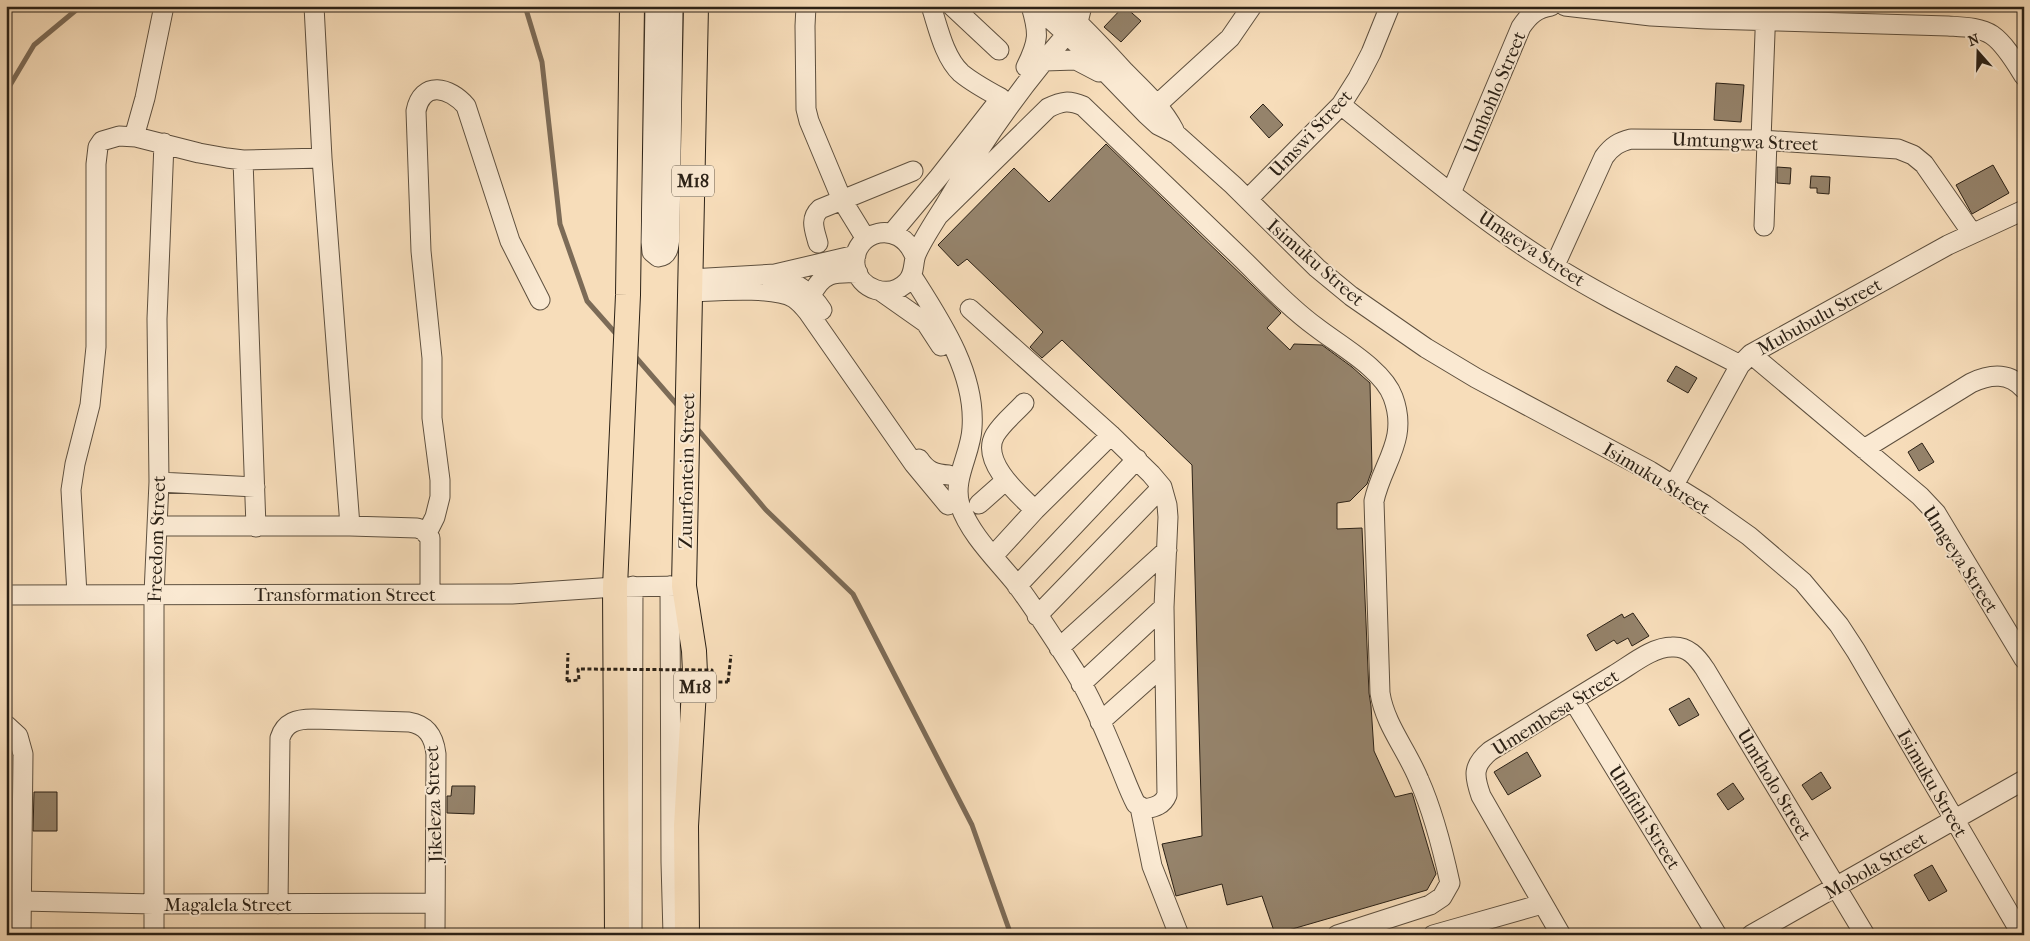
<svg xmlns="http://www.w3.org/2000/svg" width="2030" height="941" font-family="'IM FELL French Canon',serif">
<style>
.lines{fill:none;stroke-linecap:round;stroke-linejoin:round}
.stream{stroke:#7c6b57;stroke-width:5}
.building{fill:#95836b;stroke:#2b2116}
.minor-casing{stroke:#5e503f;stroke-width:21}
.major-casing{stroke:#2b2116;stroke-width:26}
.path{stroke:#2b2116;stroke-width:3;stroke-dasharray:4 2.5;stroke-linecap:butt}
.minor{stroke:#fae9d2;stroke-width:19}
.major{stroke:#f7ddba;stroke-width:24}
.path-bridge{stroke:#2b2116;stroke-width:3;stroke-dasharray:4 2.5;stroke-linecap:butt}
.labels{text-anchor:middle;stroke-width:4;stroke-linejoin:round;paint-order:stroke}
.shield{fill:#fae9d2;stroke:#695d4e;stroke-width:1}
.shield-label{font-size:18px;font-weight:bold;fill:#2b2116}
.street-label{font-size:19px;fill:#2b2116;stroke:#fae9d2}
</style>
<rect width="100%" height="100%" fill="#f7ddba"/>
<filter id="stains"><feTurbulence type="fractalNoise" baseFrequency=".004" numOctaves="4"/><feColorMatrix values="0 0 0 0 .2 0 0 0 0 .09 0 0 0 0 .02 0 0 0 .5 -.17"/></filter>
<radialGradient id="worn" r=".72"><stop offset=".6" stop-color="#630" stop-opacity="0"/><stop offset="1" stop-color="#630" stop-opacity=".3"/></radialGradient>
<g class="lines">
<path class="stream" d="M525,6l17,56 18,162 27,77 31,35
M6,92l28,-47 47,-39
M633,354l47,54
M695,426l71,84 87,84 119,231 39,110"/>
</g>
<path class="building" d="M1124,6l17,15 -20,21 -17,-15z
M1716,83l28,2 -3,37 -27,-2z
M1263,104l20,21 -14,13 -19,-21z
M1106,144l175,169 -14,15 23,22 4,-6 28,1 30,22 18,16 2,87 -5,14 -17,17 -13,2v26l25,-1 7,165 2,13 3,45 21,46 17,-4 1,3 23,78 -9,16 -152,44 -13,-38 -35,9 -5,-21 -46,12 -14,-52 40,-8 -10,-371 -130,-125 -20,18 -12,-11 13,-15 -76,-73 -9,7 -20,-21 76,-77 35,34z
M1993,165l16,28 -37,21 -16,-29z
M1777,167l14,1 -1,16 -13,-1z
M1811,176l19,1 -1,17 -12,-1v-5h-7z
M1676,366l21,12 -9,15 -21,-12z
M1922,443l12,19 -15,9 -11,-19z
M1633,613l16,23 -17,10 -4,-8 -11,6 -3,-4 -18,11 -9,-16 35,-21 2,4z
M1689,698l10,17 -20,11 -10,-17z
M1527,752l14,24 -33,19 -14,-23z
M1821,772l10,16 -19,12 -10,-15z
M1733,783l11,16 -16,11 -11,-16z
M452,786h23l-1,28 -27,-1v-17h4z
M34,792h23v39h-24z
M1932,865l15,26 -18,10 -15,-26z"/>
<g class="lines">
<g class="minor-casing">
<path id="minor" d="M314,6l8,152 28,368
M655,6l-4,236 1,10 6,5c11,-1 11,-11 12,-20l3,-231
M806,6l-1,20 1,83 3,12 33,79 24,39
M931,6c7,21 13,51 30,67 12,10 27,18 40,25
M952,6l47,44
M1036,6l48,44 62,64 12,11 18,9 57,51 84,83 34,28 75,52 50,30 174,93 55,34 44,31 54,46 36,43 17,26 166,284
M1060,6c24,21 44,43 65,66 18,18 37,35 49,58
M1565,6l86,10 56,3 241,7c14,1 32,1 44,9 13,9 24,28 32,41
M1044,61l32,-1 23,12
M1026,67c13,-26 13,-34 5,-61
M1341,105c65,52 129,107 199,152 63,41 133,73 200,108
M1149,112l81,-74 22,-32
M134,137l11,-39 19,-92
M1761,140l5,-134
M243,160l13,367
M1451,193l70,-166c8,-12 16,-19 30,-21
M1248,199l93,-94 17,-27 13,-25 19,-47
M938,216l110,-108c14,-7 21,-8 35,-2 51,49 102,98 153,147 26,25 51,53 80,74 23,18 67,42 77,70 16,43 -11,66 -19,104l6,192c5,32 27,57 39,87 13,29 24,71 31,103l-8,14 -12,8 -93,30
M1764,226l3,-85
M892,233l47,-56 58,-74
M818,243c-3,-12 -9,-24 2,-34l93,-38
M915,257c-15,-40 -63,-26 -60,8 3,25 35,35 52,17 7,-7 6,-15 8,-24 2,-10 23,-42 30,-53 38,-65 81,-127 133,-183l4,-16
M1555,265l49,-108c8,-11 15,-15 27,-18l130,1 137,9 15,6 11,9 48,69
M775,274c20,8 35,18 47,36
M912,276c28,44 64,97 60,152 -1,26 -20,51 -12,77 10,30 38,56 57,80 20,27 39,57 57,85 18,29 31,61 44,92 6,14 11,29 18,42l9,5c10,-2 18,-4 22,-14l-3,-188 4,-90 -1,-12 -5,-18 -11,-13 -40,-39 -141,-126
M690,279l85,-5 81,-19
M690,292c25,-1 84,-6 104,6 6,4 10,9 14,14l106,152 34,41
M882,292l44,31 15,23
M811,296c11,-24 23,-24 47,-23
M1751,354l169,142 16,17 88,146
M1024,403c-9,10 -22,20 -29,32 -15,26 23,59 40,75
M1864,449l107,-66c19,-9 38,-11 53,6
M919,459c8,12 15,15 30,16
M159,482l96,5
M1674,485l66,-120 11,-11 197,-109 76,-35
M979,504l26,-23
M157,526h193l67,2 6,2 7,8v56
M427,533l8,-16 5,-20v-17l-8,-62v-60l-11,-107 -5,-140c6,-31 34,-24 50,-5l44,135 30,59
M993,556l42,-46 76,-75
M670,586l1,276 2,73
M1017,586l120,-127
M77,594l-6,-104 4,-26 15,-59 6,-58v-183l2,-17 4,-6 17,-5 17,1 63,16 28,5 16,2 79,-2
M6,595l506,-1 103,-7 69,-1
M1037,616l125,-129
M1059,648l108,-98
M1081,684l83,-77
M1573,700l144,235
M1100,722l65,-58
M6,725l12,11 5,18 -2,181
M1140,807l12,59 27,69
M21,901l133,3 281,-1
M278,904l2,-166c5,-16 17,-19 33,-19l96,3c18,3 25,14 27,32l-1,181
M154,935v-341l5,-112 -2,-163 7,-176
M632,935l1,-349
M1433,935l109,-31
M1561,935l-80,-139c-7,-20 -9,-30 9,-45 42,-26 83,-51 124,-76 17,-10 38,-28 58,-28 16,-1 25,10 33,22l160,266
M1751,935l273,-155"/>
</g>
<g class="major-casing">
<path id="major" d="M617,935l-2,-348 13,-292 4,-289
M687,935l-1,-109 9,-153 -1,-22 -10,-65 12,-580"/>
</g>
<path class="path" d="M567,681l1,-28
M728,682l3,-27"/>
<use href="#minor" class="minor"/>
<use href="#major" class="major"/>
<path class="path-bridge" d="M567,681l12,-1 -1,-11 134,1v12h16"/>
</g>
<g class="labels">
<g class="shield">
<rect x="672" y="165.5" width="42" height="31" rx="4"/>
<rect x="674" y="671.5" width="42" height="31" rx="4"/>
</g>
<g class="shield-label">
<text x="693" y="187">M18</text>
<text x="695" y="693">M18</text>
</g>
<g class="street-label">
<text transform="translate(1494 92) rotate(-67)" y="7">Umhohlo Street</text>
<text transform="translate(1310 133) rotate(-47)" y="7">Umswi Street</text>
<text transform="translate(1745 141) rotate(2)" y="7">Umtungwa Street</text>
<text transform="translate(1532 248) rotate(33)" y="7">Umgeya Street</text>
<text transform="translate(1316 262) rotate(41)" y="7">Isimuku Street</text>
<text transform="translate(1819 316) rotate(-29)" y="7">Mububulu Street</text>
<text transform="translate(686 471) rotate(-89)" y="7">Zuurfontein Street</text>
<text transform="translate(1657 478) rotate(31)" y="7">Isimuku Street</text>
<text transform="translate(156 539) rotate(-88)" y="7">Freedom Street</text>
<text transform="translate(1961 559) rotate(57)" y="7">Umgeya Street</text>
<text x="345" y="601">Transformation Street</text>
<text transform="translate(1555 712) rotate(-32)" y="7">Umembesa Street</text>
<text transform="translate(1933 783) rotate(60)" y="7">Isimuku Street</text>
<text transform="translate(1775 784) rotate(59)" y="7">Umtholo Street</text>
<text transform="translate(433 804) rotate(-92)" y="7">Jikeleza Street</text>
<text transform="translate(1645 817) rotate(58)" y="7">Umfithi Street</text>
<text transform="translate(1875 865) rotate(-30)" y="7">Mobola Street</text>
<text x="228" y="911">Magalela Street</text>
</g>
</g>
<rect width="2030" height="941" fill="none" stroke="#f7ddba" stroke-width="25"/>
<rect x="8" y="8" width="2015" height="926" fill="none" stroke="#2b2116" stroke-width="2.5"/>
<rect x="12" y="12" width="2005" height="916" fill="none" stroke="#2b2116"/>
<g transform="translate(1978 52) rotate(340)" stroke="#fae9d2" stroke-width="4" paint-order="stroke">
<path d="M0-4L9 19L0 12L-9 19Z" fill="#2b2116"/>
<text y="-8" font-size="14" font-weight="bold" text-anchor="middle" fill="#2b2116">N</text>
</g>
<rect width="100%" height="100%" filter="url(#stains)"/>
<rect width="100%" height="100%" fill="url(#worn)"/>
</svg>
